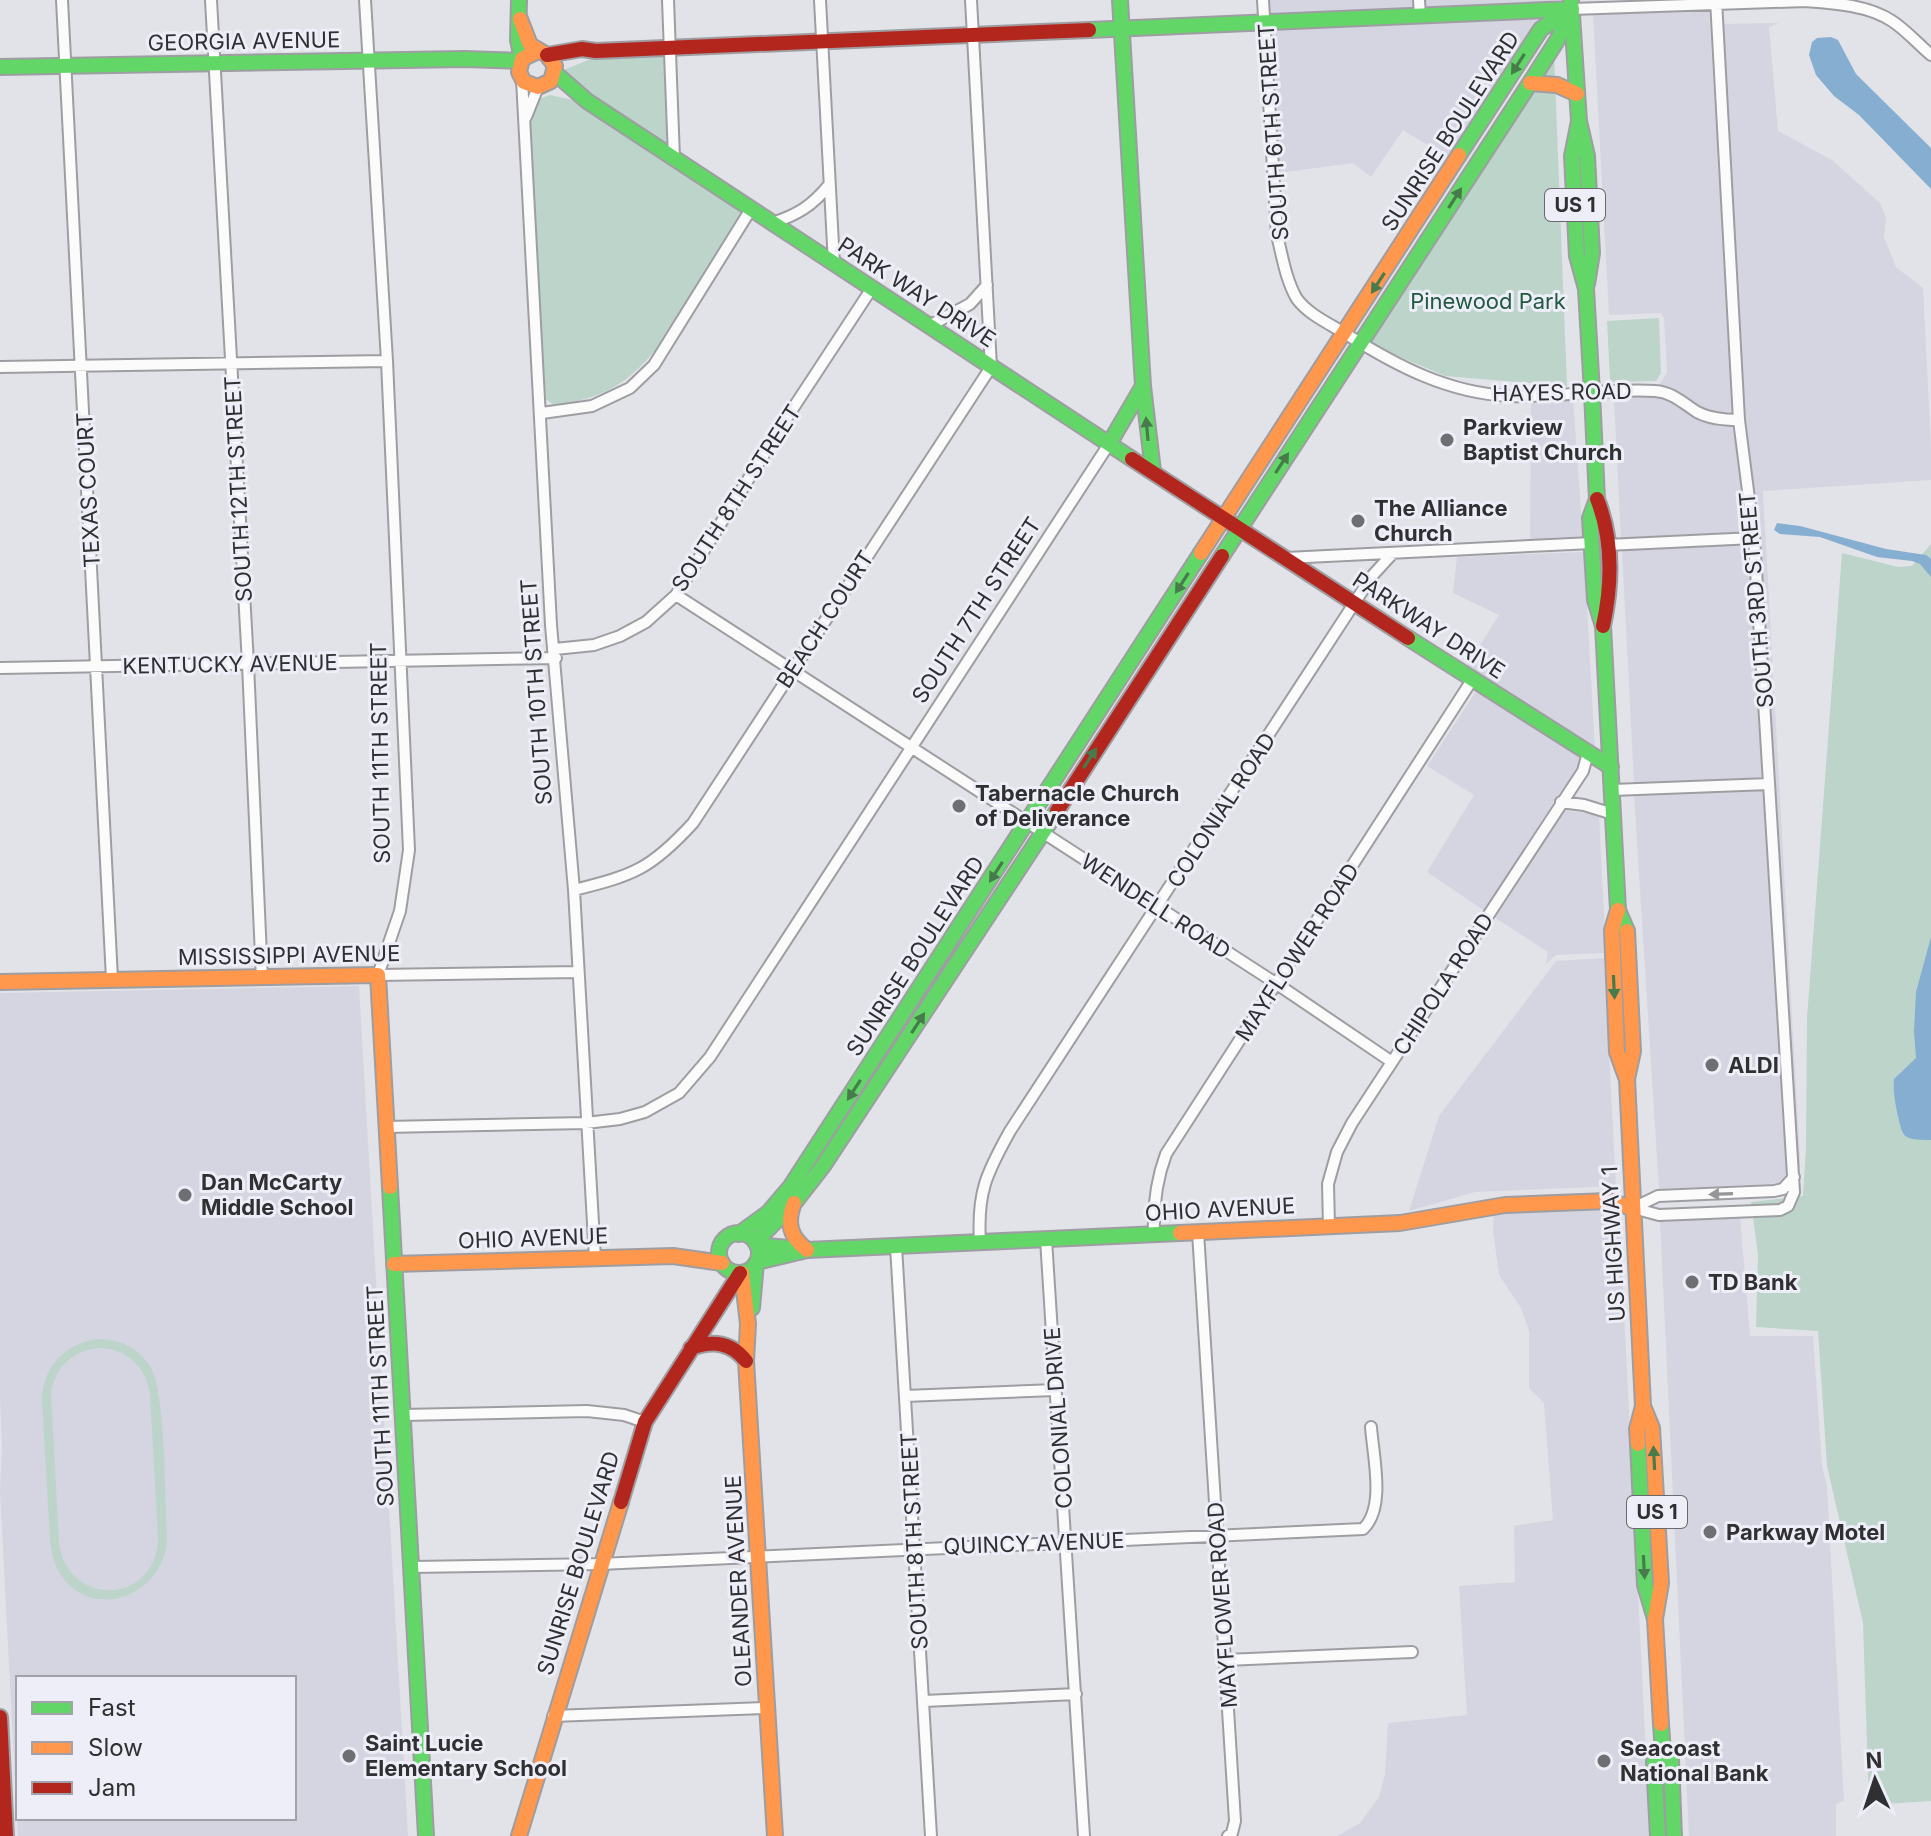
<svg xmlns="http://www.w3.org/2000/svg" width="1931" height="1836" font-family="Inter,sans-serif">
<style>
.built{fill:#d4d5e0;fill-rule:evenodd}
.green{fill:#bcd4ca;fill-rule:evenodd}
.water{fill:#86aed0}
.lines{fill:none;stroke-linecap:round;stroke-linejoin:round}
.street-casing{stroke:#9e9ea2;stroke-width:14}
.fast-casing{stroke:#9e9ea2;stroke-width:18}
.slow-casing{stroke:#9e9ea2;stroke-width:18}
.jam-casing{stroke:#9e9ea2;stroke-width:18}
.street{stroke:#fbfbfc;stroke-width:10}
.fast{stroke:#63d668;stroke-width:14}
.slow{stroke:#ff974d;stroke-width:14}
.jam{stroke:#b3261e;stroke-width:14}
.oneway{fill:#477b4b}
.oneway2{fill:#969698}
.poi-dot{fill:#6e6f72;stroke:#edeef7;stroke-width:3}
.labels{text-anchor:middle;stroke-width:6;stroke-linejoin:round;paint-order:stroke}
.shield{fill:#edeef7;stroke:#69696e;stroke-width:2}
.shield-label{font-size:20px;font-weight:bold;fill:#303033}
.street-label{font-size:22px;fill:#303033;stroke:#edeef7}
.park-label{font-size:22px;fill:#215a41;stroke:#edeef7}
.poi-label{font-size:22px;font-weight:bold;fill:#303033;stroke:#edeef7;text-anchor:start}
</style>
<rect width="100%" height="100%" fill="#e2e3e8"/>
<path class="built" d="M1268,0h145v11l-144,6z
M1423,0h131v4l-130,6z
M1709,10l24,404 -16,-1 -17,-6 -22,-15 -19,-7 8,-12 -3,-55 -3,-5 -52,2 -16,-301z
M1552,16l-100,144 -49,-30 -32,47 -18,-14 -74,10 -9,-145z
M1779,23l-10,4 9,104 54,29 48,43 6,15 -2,19 12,30 27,21 8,159v33l-168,11 37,669 -1,24 -31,-527 -9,-125 -15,-112 -24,-396z
M1652,396l21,6 23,16 18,6 20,2 14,106 -127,7 -7,-141z
M1573,399l10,141 -53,2 1,-141z
M1749,544l15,234 -130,5 -12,-233z
M1584,552l11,198 -130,-81 34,-54 -46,-22 4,-36z
M1477,690l109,68 -30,40 -71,113 -58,-39 47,-77 -47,-29z
M1765,790l22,393 -128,6 -25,-394z
M1564,810l35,5 7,138 -50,2 -10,9 2,-12 -54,-35z
M1604,958l12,228 -141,6 -66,19 30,-95 117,-155z
M359,986l49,850h-390l-18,-344 2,-46 -2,-49v-404zM18,1678h276v140h-276z
M1607,1207l12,3 31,626h-313l23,-13 19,-26 6,-22 3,-52 79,-8 -8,-129 56,-4 -1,-56 39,-6 -9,-117 -15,-15v-57l-8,-23 -22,-33 -6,-45 1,-18z
M1740,1216l10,120h63l9,130 5,21 17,314 -8,3v32h-147l-29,-616z"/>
<path class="green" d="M1554,53l13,333 -122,-10 -75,-32z
M666,55l3,93 -82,-52 -26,-25 35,-14z
M550,95l23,5 165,108 4,7 -86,134c-30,37 -56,50 -102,56l-8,-6 -17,-270 1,-10 9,-20z
M1659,318l2,55 -5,8 -43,1 -3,-3 -3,-58z
M1931,544v1257l-62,4 -6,-182 -36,-157 -9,-135 -62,-4 2,-72 -7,-53 52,-6 3,-49 1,-129 35,-465 56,14 14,-1z
M97,1339c21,0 41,8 53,27 16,26 15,136 17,172 -2,62 -84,87 -111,28 -8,-19 -6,-41 -8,-61 -2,-35 -4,-70 -6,-105 1,-33 22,-56 55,-61zM98,1348c28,0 48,18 52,46l8,144c-1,66 -89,71 -99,6l-8,-152c5,-25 21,-41 47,-44z"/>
<path class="water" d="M1831,37l7,3 18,34 75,74v41l-72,-74 -25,-19 -18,-21 -7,-20 3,-13 5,-4z
M1777,523l23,3 86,23 40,6 5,4v18l-11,-13 -8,-3 -35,-4 -57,-20 -40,-3 -6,-4z
M1931,937v203c-30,0 -28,-3 -34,-28 -2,-12 -4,-20 -3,-33l22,-21 -2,-27 2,-39z"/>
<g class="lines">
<g class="street-casing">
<path id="street" d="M62,0l50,979
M211,0l37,664 14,315
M365,0l22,361 22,489 -9,61 -22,64 200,-3
M668,0l6,158
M820,0l14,264
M1263,0l14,235c5,20 9,46 20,64 12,16 33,25 49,35 51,32 102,59 163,62 48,2 97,-8 146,-5 17,1 28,12 42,21 13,7 27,8 42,8
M1419,0l1,16
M1572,9l233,-8c28,2 63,4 87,20 14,9 26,23 39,34
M522,79l29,546 23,265 21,368
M526,117l12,-30
M772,223c25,-8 40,-17 57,-38
M929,326l41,-22 17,-19
M0,367l387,-6
M542,413l50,-7 38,-18 24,-23 97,-156
M1607,545l147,-7
M1286,558l306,-15
M676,595l601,389 115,78
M555,649l39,-4 26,-9 26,-14 30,-27 108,-173 88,-134
M0,668l556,-10
M1612,790l157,-6
M1561,802l23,3 29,9
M574,890c60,-15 77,-21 119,-67l298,-456 -20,-367
M385,1127l201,-4 34,-4 25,-7 34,-19 31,-36 399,-613
M1633,1208l26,7 121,-5 8,-4 6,-14 -40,-654 -15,-118 -23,-420
M1633,1208l25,-12 116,-5 9,-2 11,-12
M1329,1226l-1,-42 9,-32 15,-29 231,-352 5,-18
M1198,1232l37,589 -3,12 -4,3
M1154,1234c-1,-29 2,-53 12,-80l306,-474
M1046,1239l38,597
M980,1242c-3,-49 6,-68 30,-111l362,-555 21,-23
M896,1246l35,590
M905,1396l150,-6
M403,1415l184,-4 37,4 21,7
M411,1567l189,-3 763,-35c23,-21 10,-73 8,-102
M1226,1660l186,-8
M924,1701l152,-7
M553,1716l214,-8"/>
</g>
<g class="fast-casing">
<path id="fast" d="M519,0l-1,40 4,19
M1571,0l8,121 8,35 5,97 -5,31
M1089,30l482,-21
M0,67l464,-8 57,2
M555,73l32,28 545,358
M1579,121l-7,35 5,100 9,33 6,104 5,106 -7,19 5,82 8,26 15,284 9,21
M1459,155l82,-126 31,-20
M1143,386l10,85
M1109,444l34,-58 -23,-386
M1222,556l308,-473 28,-44 13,-29
M1408,638l203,129
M390,1187l36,649
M719 1253a20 20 0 1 1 40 0a20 20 0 1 1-40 0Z
M739,1234l29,-21 23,-27 410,-633
M755,1242l40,-40 28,-36 234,-355
M757,1245l42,4
M757,1262l50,-12 373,-17
M752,1308l4,-45
M1638,1444l7,141 10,34
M1661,1724l2,29 8,6 3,77
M1658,1836l-4,-75 9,-8"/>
</g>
<g class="slow-casing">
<path id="slow" d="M520,19l10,26 17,10 8,11 -4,15 -13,6 -14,-5 -5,-10 3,-13 14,-7
M1530,83l27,2 20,9
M1201,553l258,-398
M1618,910l-6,20 5,122 9,25
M1627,931l6,120 -6,28 16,327 -6,23 1,15
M0,982l378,-7 12,212
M794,1203c-8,20 -4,34 13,47
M1180,1233l220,-10 105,-18 103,-4 25,7
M394,1264l279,-8 49,7
M742,1273l6,51 -2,37 29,475
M1643,1406l9,22 9,155 -6,36 6,105
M519,1836l102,-334"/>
</g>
<g class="jam-casing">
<path id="jam" d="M547,55l35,-6 14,2 493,-21
M1132,459l276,179
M1597,499c16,40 15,85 6,127
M1057,811l165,-255
M691,1348c22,-8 40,-6 55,13
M621,1502l24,-80 95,-149
M0,1717l6,119"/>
</g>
<use href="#street" class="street"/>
<use href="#fast" class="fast"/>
<use href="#slow" class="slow"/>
<use href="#jam" class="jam"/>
</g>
<defs><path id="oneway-solid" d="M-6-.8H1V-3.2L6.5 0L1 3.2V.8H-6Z" transform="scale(2)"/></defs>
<g class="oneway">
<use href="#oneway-solid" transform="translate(1518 64) rotate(123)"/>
<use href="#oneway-solid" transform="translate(1455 198) rotate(-57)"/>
<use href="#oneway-solid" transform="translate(1378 283) rotate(123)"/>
<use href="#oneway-solid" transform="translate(1147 429) rotate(-95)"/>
<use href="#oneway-solid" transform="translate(1282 463) rotate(-57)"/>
<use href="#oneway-solid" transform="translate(1182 583) rotate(123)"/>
<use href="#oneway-solid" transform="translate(1090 758) rotate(-57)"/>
<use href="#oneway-solid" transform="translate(996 872) rotate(123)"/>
<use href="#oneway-solid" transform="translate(1614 987) rotate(87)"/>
<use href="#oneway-solid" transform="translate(918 1023) rotate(-57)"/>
<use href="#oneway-solid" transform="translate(854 1090) rotate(123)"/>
<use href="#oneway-solid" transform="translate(1654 1458) rotate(-93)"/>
<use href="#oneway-solid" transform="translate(1644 1567) rotate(87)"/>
</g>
<use class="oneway2" href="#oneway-solid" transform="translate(1721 1194) rotate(178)"/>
<g class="poi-dot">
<circle cx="1447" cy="440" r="8"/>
<circle cx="1358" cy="521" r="8"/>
<circle cx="959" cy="806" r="8"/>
<circle cx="1712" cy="1065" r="8"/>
<circle cx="185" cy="1195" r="8"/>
<circle cx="1692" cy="1282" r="8"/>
<circle cx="1710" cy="1532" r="8"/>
<circle cx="349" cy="1756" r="8"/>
<circle cx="1604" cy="1761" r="8"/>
</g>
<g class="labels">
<g class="shield">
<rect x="1545" y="189" width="60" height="32" rx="6"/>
<rect x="1627" y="1496" width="60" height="32" rx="6"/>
</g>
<g class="shield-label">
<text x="1575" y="212">US 1</text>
<text x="1657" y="1519">US 1</text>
</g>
<g class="street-label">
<text transform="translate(244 41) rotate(-1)" y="8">GEORGIA AVENUE</text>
<text transform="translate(1450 131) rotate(-57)" y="8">SUNRISE BOULEVARD</text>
<text transform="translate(1273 132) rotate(-94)" y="8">SOUTH 6TH STREET</text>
<text transform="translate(917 292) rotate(33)" y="8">PARK WAY DRIVE</text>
<text transform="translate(1562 392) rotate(-1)" y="8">HAYES ROAD</text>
<text transform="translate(238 489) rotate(-93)" y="8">SOUTH 12TH STREET</text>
<text transform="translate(88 490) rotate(-93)" y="8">TEXAS COURT</text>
<text transform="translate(736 498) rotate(-57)" y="8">SOUTH 8TH STREET</text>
<text transform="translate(1756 600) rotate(-95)" y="8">SOUTH 3RD STREET</text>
<text transform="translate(976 610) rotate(-57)" y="8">SOUTH 7TH STREET</text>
<text transform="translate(825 619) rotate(-57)" y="8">BEACH COURT</text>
<text transform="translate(1429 625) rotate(33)" y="8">PARKWAY DRIVE</text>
<text transform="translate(230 664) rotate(-1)" y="8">KENTUCKY AVENUE</text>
<text transform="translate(536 692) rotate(-94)" y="8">SOUTH 10TH STREET</text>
<text transform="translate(380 753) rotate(-91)" y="8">SOUTH 11TH STREET</text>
<text transform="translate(1221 810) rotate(-57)" y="8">COLONIAL ROAD</text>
<text transform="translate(1156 906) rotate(33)" y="8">WENDELL ROAD</text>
<text transform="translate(1297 952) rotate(-57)" y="8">MAYFLOWER ROAD</text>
<text transform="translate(289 955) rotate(-1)" y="8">MISSISSIPPI AVENUE</text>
<text transform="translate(915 956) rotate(-57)" y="8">SUNRISE BOULEVARD</text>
<text transform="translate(1443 984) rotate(-57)" y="8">CHIPOLA ROAD</text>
<text transform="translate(1220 1209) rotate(-3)" y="8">OHIO AVENUE</text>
<text transform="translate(533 1238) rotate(-2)" y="8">OHIO AVENUE</text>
<text transform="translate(1613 1244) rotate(-93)" y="8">US HIGHWAY 1</text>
<text transform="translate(380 1396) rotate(-93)" y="8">SOUTH 11TH STREET</text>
<text transform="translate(1058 1418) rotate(-94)" y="8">COLONIAL DRIVE</text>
<text transform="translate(914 1541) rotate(-93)" y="8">SOUTH 8TH STREET</text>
<text transform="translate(1034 1543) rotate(-2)" y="8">QUINCY AVENUE</text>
<text transform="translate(578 1563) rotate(-73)" y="8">SUNRISE BOULEVARD</text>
<text transform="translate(738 1581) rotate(-93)" y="8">OLEANDER AVENUE</text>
<text transform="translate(1222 1605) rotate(-94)" y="8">MAYFLOWER ROAD</text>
</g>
<g class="park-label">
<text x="1488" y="309">Pinewood Park</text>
</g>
<g class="poi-label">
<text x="1463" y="435">Parkview<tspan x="1463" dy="25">Baptist Church</tspan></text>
<text x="1374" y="516">The Alliance<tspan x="1374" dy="25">Church</tspan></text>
<text x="975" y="801">Tabernacle Church<tspan x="975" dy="25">of Deliverance</tspan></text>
<text x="1728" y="1073">ALDI</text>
<text x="201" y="1190">Dan McCarty<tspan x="201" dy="25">Middle School</tspan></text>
<text x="1708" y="1290">TD Bank</text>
<text x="1726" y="1540">Parkway Motel</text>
<text x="365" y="1751">Saint Lucie<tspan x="365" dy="25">Elementary School</tspan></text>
<text x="1620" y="1756">Seacoast<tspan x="1620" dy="25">National Bank</tspan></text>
</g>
</g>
<rect x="16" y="1676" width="280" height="144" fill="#edeef7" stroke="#a1a2a9" stroke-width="2"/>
<rect x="32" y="1702" width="40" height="12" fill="#63d668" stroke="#a1a2a9" stroke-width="2"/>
<text x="88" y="1716" font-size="24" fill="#303033">Fast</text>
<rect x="32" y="1742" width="40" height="12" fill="#ff974d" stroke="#a1a2a9" stroke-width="2"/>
<text x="88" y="1756" font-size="24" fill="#303033">Slow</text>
<rect x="32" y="1782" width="40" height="12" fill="#b3261e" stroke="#a1a2a9" stroke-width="2"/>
<text x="88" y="1796" font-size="24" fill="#303033">Jam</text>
<g transform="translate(1875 1780) rotate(357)" stroke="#edeef7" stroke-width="6" paint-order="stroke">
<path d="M0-6L14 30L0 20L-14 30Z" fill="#303033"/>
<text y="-12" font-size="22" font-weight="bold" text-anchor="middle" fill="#303033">N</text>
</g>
</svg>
